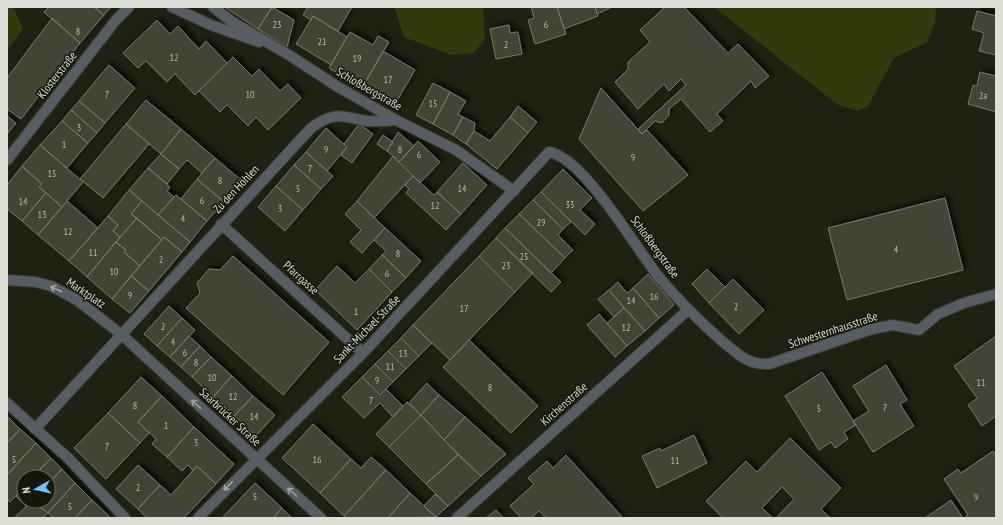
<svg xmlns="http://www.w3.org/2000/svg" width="1003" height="525" font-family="'PT Sans Narrow',sans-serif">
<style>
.green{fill:#34380d}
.building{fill:#434536;stroke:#777969;filter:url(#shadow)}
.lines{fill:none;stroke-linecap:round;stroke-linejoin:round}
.minor-casing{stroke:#3a3c2e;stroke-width:12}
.minor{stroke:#575d62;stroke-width:10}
.oneway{stroke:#a1a4a2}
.labels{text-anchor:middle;stroke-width:3;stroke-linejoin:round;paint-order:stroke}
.number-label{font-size:10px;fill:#b6b8ae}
.street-label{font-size:12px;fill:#dddfd6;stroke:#16170a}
</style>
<defs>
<filter id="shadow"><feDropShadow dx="3.5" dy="-3.5" stdDeviation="2" flood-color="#0009"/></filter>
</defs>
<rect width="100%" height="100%" fill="#1f2113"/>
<path class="green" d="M7,7h6l10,22 -16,21z
M394,7h89l2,32 -11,14 -23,2 -47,-18z
M714,7h222l-1,16 -8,19 -33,16 -26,48 -10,5 -20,-6z"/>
<path class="building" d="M49,7h45l10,8 -24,28 -36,-31z
M94,7h17l-7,8z
M227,7h45l-14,22 -32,-21z
M272,7l22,13 -7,27 -29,-18z
M308,7h44l-14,24 -25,-15 -2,4 -8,-5z
M531,7h26l9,27 -31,10 -7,-24 6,-2z
M557,7h38l3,9 -34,13z
M595,7h17l-15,7z
M665,7h19l44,46 10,-9 31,32 -14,12 -4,-7 -34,33 6,7 -13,11 -29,-33 -12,10v6l-7,8 -7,-2 -13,13 -4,-5 48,-44 -5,-6 -12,12 -5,-7 -26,25 -23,-27 13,-13v-7l22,-20 -10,-12z
M977,11l19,5v39l-17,-4 5,-18 -12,-4z
M313,16l34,21 -16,28 -35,-21z
M52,18l28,25 -59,76 -14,-10v-31z
M157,20l13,14 8,-8 21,23 7,-8 21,22 -32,32 -20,-21 -8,8 -21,-21 -8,7 -15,-15z
M509,25l1,8 8,-1 4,22 -26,5 -6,-30z
M350,32l23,13 5,-9 11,6 -27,46 -33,-20z
M383,51l32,19 -21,36 -32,-18z
M233,57l19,19 7,-7 21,22 8,-7 13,14 -33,32 -12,-13 -8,9 -21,-21 -7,7 -21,-21z
M109,65l26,23 -30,35 -26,-22z
M980,72l16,4v36l-28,-8 5,-19 4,1z
M433,83l17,9 -17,32 -17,-9z
M601,88l41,46 5,-4 41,45 -45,36 -64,-72z
M450,92l16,9 -8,13 5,3 -10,18 -20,-11z
M146,100l35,29 -20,25 -35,-30z
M79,101l26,22 -8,10 -26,-23z
M518,106l19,16 -9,11 -18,-16z
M71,110l26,23 -9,10 -26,-22z
M7,116l9,7 -9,11z
M463,117l12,6 -1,8 -8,13 -13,-9z
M510,117l18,16 -31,36 -31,-25 8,-13 16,10z
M62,121l26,22 -21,25 -27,-23z
M126,124l23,20 -46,54 -23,-19z
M359,124l14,10 -21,29 -11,-8 6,-8 -3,-3z
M326,128l21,19 -20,24 -21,-19z
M181,129l34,29 -13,15 -15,-13 -8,9 -18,-15z
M398,132l16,14 -15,16 -12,-11z
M383,135l10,7 -6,9 -10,-7z
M418,141l22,21 -20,21 -21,-21z
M40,145l43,37 -21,25 -23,-20 3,-3 -20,-18z
M306,152l27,24 -12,13 -27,-24z
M161,154l18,15 -12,15 -19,-16z
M393,156l20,20 -39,42 -17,-17z
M215,158l27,23 -18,21 -27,-23z
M463,163l24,22 -26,29 -24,-22z
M294,165l27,24 -18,21 -27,-24z
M22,166l20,18 -3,3 7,6 -24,28 -15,-12v-24z
M148,168l22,19 -3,4 7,6 -16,18 -29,-25z
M563,169l29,29 -12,12 15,14 -10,11 -44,-43z
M413,176l21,19 3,-3 24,22 -15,16 -40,-37 3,-4 -4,-4z
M197,179l27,23 -17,19 -26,-22z
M276,186l27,24 -18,21 -27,-24z
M129,190l13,11 -11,13 6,4 -17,19 -7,-6 5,-6 -10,-9z
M541,192l30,30 -8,7 -30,-29z
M46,193l16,14 -24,28 -16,-14z
M176,195l31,26 -17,21 -32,-27z
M945,198l18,72 -116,30 -19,-72z
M533,200l30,29 -5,6 15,15 -8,8 -46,-44z
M67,201l31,27 -29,33 -31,-26z
M142,201l48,41 -8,10 -18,-15 -2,3 -31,-26z
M357,201l28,27 -23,25 -12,-11 11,-12 -16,-16z
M519,214l46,44 -14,15 -46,-45z
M108,216l10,9 -5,6 7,6 -33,40 -18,-16z
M137,218l25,22 -22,26 -16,-14 2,-2 -10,-8z
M385,228l36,33 -15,17 -24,-23 4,-4 -12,-11z
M505,228l56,54 -10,10 -55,-54z
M164,237l18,15 -33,39 -18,-15z
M496,238l37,35 -18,19 -36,-36z
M116,242l10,8 -2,2 16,14 -28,33 -25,-22z
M382,255l24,23 -14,14 -23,-23z
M233,256l96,86 -46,53 -97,-87 14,-15 -3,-10 12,-14 11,1z
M479,256l36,36 -65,68 -37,-35z
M337,266l18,17 14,-14 23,23 -35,38 -42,-40z
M707,269l18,18 -16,16 -17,-19z
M648,274l26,31 -15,13 -26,-30z
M131,276l18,15 -19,22 -18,-14z
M733,279l31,31 -25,24 -30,-31z
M618,282l9,11 6,-5 26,30 -14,13 -36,-41z
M609,290l15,18 -10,9 -16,-18z
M169,306l13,12 -25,28 -13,-12z
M624,308l21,23 -18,15 -20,-23z
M599,314l28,32 -12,11 -28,-32z
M182,318l13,12 -25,27 -13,-11z
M413,325l19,18 -13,13 -18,-18z
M189,336l11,10 -19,21 -11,-10z
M996,336v80l-14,10 -14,-21 9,-7 -23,-32z
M401,338l18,18 -13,13 -18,-18z
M469,340l69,66 -27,27 -68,-66z
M200,346l11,11 -19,20 -11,-10z
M388,351l18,18 -13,13 -18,-18z
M211,357l21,19 -19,21 -21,-20z
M375,364l18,18 -13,13 -18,-18z
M886,365l21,35 -7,4 14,22 -41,26 -20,-31 16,-10 -16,-25z
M822,372l34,53 -12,7 4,7 -13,9 -4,-6 -12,8 -34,-54z
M232,376l21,20 -19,20 -21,-19z
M141,377l21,19 -24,26 11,11 -9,10 -32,-30z
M362,377l18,18 6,-6 17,17 -10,11 -13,-14 -16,15 -22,-21z
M427,383l12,12 -18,20 -12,-12z
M439,395l26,22 -21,23 -23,-25z
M162,396l32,31 -27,30 -15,-13 4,-5 -18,-17z
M253,396l22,19 -19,21 -22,-20z
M407,402l14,13 -32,32 -13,-13z
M108,413l32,30 -34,36 -32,-31z
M421,415l37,40 -32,29 -37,-37z
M7,416l13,13 -13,14z
M465,417l41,37 -25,22 -37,-36z
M313,424l38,35 -31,34 -38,-35z
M194,427l40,37 -18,20 -19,-18 -4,5 -5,-6 -6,6 -15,-14z
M20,429l16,14 -29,32v-32z
M694,435l13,28 -50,25 -15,-32 18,-8 1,3z
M790,438l51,50 -20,21 9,9h-54l18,-19 -12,-12 -20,21 11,10h-50l-17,-17 40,-40 11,11z
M36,443l15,15 -18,19h-9v10l-14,15 -3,-3v-24z
M993,451l3,4v63h-32l4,-3 -24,-36 14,-10 3,4z
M458,455l23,21 -33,30 -22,-22z
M566,455l57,63h-77l-7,-7 -8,7h-10l-11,-12 24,-22 -6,-6 19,-17 6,7z
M371,457l15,13 -42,46 -24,-23 31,-34 10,9z
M51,458l11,11 -14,15v-7h-15z
M138,465l22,20 -22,24 -22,-20z
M197,466l19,18 -32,34h-37l-9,-9 22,-24 11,10z
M62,469l13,14 -27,30 -15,-12h15v-17z
M386,470l24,23 -22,25h-42l-2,-2z
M75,483l17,17 -17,18h-22l-5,-5z
M255,483l27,25 -9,10h-51z
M24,487v14h8l-6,5 -10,-10z
M410,493l14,13 12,11 -48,1z
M435,494l13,12 -12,11 -12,-11z
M92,500l17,16 -2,2h-32z
M951,500l12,18h-38z
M32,501l16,12 -5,5h-29z
M282,508l10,10h-19z
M496,510l8,8h-18z"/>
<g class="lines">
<g class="minor-casing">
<path id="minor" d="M172,7l39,18 48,17
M213,7l18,14 58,34 49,32 58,33 60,30 58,41
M7,160l109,-140 13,-13
M221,224l142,129
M7,280l29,2 15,4 26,14 45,35 199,183
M7,403l61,55 57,60
M35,429l276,-301c25,-18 30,-11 56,-7 10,1 20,0 29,-1
M198,518l165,-165 186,-201c34,5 87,96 109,124 19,23 41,45 64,65 16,13 25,24 47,23l103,-35 21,-4 26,5 19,-16 26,-11 32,-9
M457,518l231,-208"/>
</g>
<use href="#minor" class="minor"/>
</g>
<defs><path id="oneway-shaft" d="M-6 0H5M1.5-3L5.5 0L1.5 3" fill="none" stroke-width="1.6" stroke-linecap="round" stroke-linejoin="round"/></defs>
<g class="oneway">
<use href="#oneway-shaft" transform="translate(56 289) rotate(-156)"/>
<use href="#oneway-shaft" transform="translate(196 404) rotate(-137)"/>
<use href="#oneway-shaft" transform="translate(228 486) rotate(134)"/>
<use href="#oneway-shaft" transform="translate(292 492) rotate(-138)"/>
</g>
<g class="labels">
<g class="number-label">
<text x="277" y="28">23</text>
<text x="546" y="28">6</text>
<text x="78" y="35">8</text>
<text x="322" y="45">21</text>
<text x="506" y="48">2</text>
<text x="174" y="61">12</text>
<text x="357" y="62">19</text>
<text x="388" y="83">17</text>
<text x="107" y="98">7</text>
<text x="250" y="98">10</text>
<text x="983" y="99">2a</text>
<text x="433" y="107">15</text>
<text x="79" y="131">3</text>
<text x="64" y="148">1</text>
<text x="326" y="153">9</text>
<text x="400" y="153">8</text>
<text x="419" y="158">6</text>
<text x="633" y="161">9</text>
<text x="310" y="172">7</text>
<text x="52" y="177">15</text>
<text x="220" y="184">8</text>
<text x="298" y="192">5</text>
<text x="462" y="192">14</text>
<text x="202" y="204">6</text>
<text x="23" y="205">14</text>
<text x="570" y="208">33</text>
<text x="435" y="209">12</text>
<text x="280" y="212">3</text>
<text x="42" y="218">13</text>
<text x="183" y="222">4</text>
<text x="541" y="226">29</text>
<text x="68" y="235">12</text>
<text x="896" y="253">4</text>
<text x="93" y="256">11</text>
<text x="398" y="257">8</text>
<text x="524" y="260">25</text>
<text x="161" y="263">2</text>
<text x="506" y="269">23</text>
<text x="114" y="275">10</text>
<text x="387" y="277">6</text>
<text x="130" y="299">9</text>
<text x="654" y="300">16</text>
<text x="631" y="304">14</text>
<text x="736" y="310">2</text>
<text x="464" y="312">17</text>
<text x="356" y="315">1</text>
<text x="163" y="330">2</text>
<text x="626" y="331">12</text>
<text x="173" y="345">4</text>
<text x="185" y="356">6</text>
<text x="403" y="357">13</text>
<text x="196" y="366">8</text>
<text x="390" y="370">11</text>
<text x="212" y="381">10</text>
<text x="377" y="384">9</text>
<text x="981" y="386">11</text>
<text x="490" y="391">8</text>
<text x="233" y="400">12</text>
<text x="371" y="404">7</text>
<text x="135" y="409">8</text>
<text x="885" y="411">7</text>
<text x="819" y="412">5</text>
<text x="254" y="420">14</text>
<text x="166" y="429">1</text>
<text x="196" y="446">3</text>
<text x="107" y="450">7</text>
<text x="14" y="463">5</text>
<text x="317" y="463">16</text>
<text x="675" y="464">11</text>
<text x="138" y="491">2</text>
<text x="255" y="500">5</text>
<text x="976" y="501">9</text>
<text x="70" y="510">5</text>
</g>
<g class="street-label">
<text transform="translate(57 75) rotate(-52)" y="4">Klosterstraße</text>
<text transform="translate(369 89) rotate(30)" y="4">Schloßbergstraße</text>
<text transform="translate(236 189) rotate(-47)" y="4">Zu den Höhlen</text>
<text transform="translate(655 247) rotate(54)" y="4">Schloßbergstraße</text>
<text transform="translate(301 278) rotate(42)" y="4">Pfarrgasse</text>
<text transform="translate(86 293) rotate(34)" y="4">Marktplatz</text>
<text transform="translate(367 329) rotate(-46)" y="4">Sankt-Michael-Straße</text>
<text transform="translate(833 330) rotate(-18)" y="4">Schwesternhausstraße</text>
<text transform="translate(564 404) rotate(-42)" y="4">Kirchenstraße</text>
<text transform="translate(230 417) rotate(43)" y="4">Saarbrücker Straße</text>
</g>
</g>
<rect width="1003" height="525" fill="none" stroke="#dddfd6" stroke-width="16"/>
<g transform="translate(36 489) rotate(262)"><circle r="19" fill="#16170a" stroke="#66675c"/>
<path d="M0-3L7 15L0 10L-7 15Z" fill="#75c0f6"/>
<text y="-6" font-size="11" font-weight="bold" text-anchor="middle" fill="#dddfd6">N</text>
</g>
</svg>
